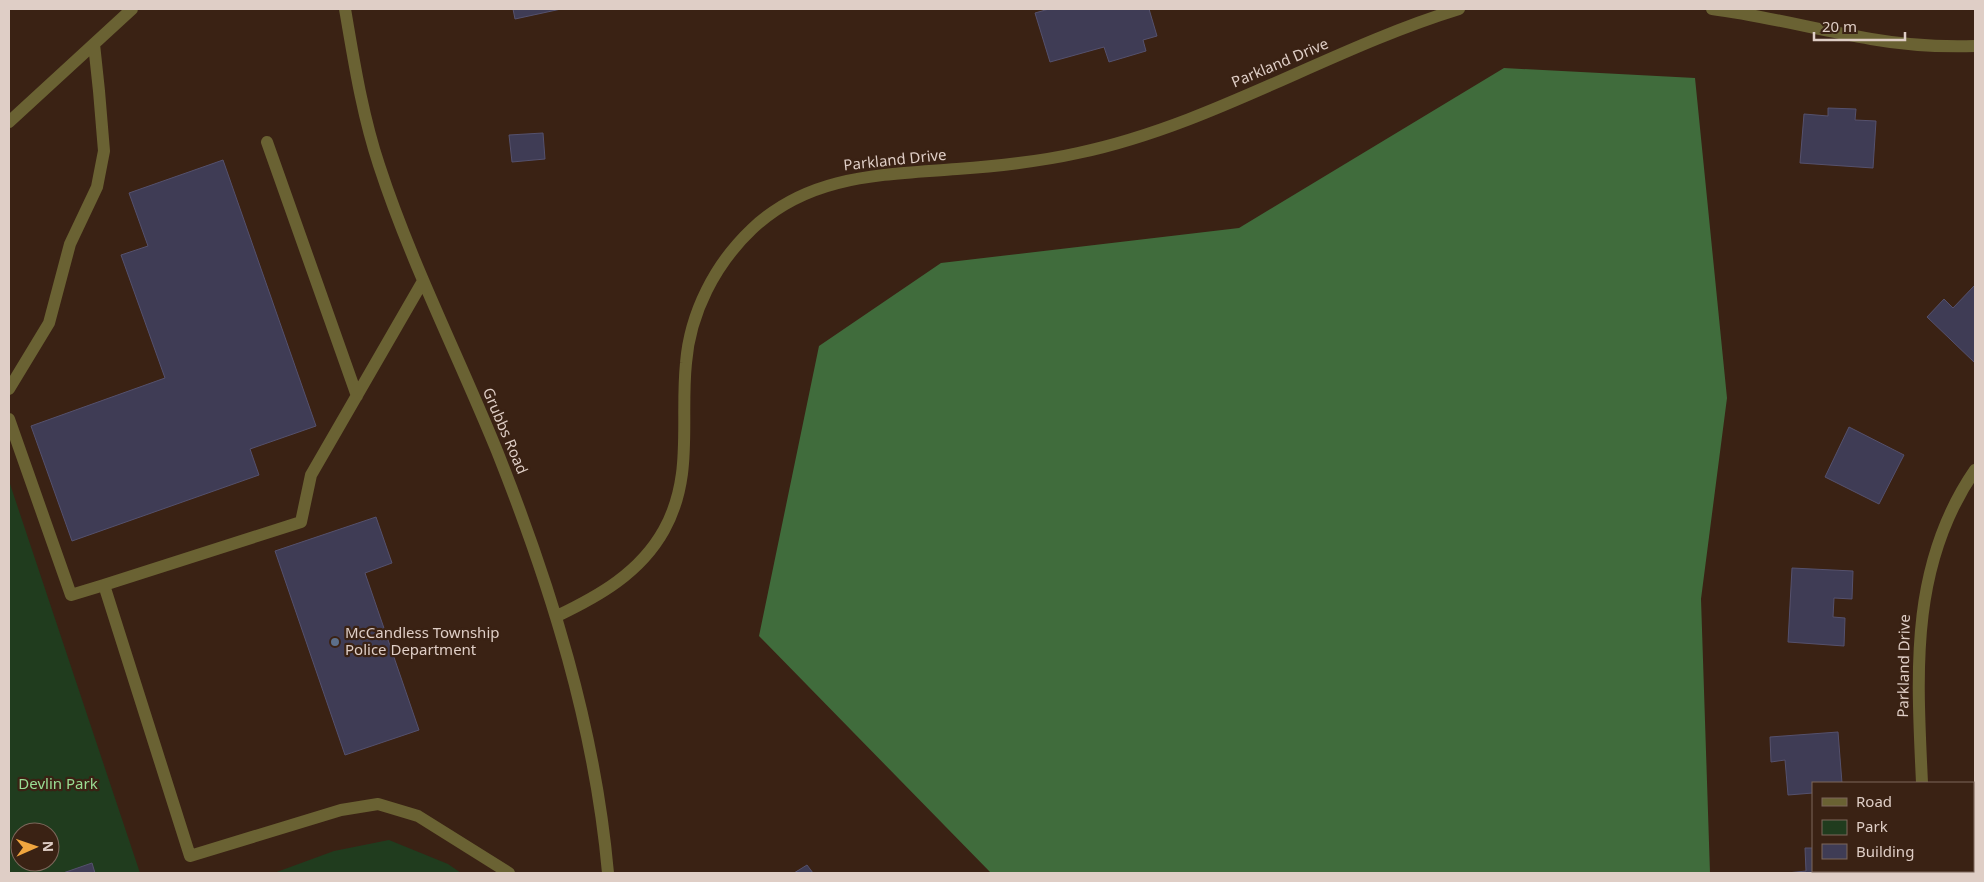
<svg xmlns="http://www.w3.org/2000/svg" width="1984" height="882" font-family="'Noto Sans',sans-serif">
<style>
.green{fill:#203c1e;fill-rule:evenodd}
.forest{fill:#406c3c}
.building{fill:#3f3c55;stroke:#55516d}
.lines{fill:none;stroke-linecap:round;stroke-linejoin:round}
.minor{stroke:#6a6233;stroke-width:12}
.service-dot{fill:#5c6f8a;stroke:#3a2214;stroke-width:2}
.labels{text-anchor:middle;stroke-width:4.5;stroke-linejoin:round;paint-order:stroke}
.street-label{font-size:15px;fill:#dfcec6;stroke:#3a2214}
.poi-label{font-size:15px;fill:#dfcec6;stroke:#3a2214;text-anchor:start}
.park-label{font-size:15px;fill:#99dc93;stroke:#3a2214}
</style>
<rect width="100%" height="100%" fill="#3a2214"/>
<path class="green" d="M9,481l131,392h-131zM20,832h30v30h-30z
M389,840l59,24 13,9h-187l60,-22z"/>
<path class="forest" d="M1504,68l191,10 32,320 -26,201 9,274h-719l-232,-237 60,-290 122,-83 298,-35z"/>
<path class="building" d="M513,9h48l-46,10z
M1049,9h100l8,27 -14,4 3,11 -37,11 -5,-15 -54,15 -15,-49z
M1828,108l28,1 -1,11 21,1 -3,47 -73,-5 4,-49 24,2z
M543,133l2,26 -33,3 -3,-27z
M223,160l93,266 -66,23 9,26 -187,66 -41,-115 134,-48 -44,-123 27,-9 -19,-53z
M1975,285v78l-48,-46 17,-18 9,9z
M1849,427l55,28 -25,49 -54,-27z
M376,517l16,46 -27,10 54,157 -74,25 -70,-204z
M1792,568l61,3 -1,28 -18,-1 -1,19 12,1 -1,28 -56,-4z
M1838,732l4,51h-29v10l-25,2 -3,-35 -14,2 -1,-25z
M1805,848h8v23h34v2h-60l19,-2z
M92,863l3,10h-32z
M807,865l6,8h-19z"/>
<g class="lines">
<path class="minor" d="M345,9c9,52 17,105 34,156 32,98 79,190 118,286 54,136 98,276 111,422
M1712,9c54,7 106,21 159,30 34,6 70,8 104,7
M9,122l123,-113
M267,142l90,254
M423,281l-112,194 -10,47 -197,63 86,271 151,-46 37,-6 40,12 91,57
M9,389l40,-66 21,-79 27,-57 7,-36 -5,-60 -5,-47
M9,419l62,176 33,-10
M557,616c42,-20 83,-43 107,-86 30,-54 16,-109 22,-167 4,-50 29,-99 66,-134 58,-55 130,-54 205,-60 41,-3 81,-7 121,-16 133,-28 251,-104 381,-144
M1922,783c-5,-110 -13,-217 53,-313
M1929,871v2"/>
</g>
<circle class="service-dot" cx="335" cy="642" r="5"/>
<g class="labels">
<g class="street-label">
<text transform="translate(1280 63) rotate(-23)" y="5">Parkland Drive</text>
<text transform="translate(895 160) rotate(-6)" y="5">Parkland Drive</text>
<text transform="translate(505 431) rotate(67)" y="5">Grubbs Road</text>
<text transform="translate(1904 666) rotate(-89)" y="5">Parkland Drive</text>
</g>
<g class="poi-label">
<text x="345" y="638">McCandless Township<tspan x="345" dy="17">Police Department</tspan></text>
</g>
<g class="park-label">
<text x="58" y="789">Devlin Park</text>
</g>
</g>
<rect width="1984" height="882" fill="none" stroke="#dfcec6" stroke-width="20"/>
<rect x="1812" y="782" width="162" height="90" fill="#3a2214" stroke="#7c675b"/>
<rect x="1822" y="798" width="25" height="8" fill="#6a6233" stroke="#7c675b"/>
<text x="1856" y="807" font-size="15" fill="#dfcec6">Road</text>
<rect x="1822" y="820" width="25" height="15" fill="#203c1e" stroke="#7c675b"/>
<text x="1856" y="832" font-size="15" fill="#dfcec6">Park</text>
<rect x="1822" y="844" width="25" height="15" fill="#3f3c55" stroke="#7c675b"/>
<text x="1856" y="857" font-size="15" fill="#dfcec6">Building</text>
<g transform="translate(35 847) rotate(88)"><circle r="24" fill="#3a2214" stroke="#7c675b"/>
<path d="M0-4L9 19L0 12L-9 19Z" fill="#f0a63f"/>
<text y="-8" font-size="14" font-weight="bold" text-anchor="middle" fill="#dfcec6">N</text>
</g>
<path d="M1814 32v8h91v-8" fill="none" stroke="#dfcec6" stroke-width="2.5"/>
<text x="1822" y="32" font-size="15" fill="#dfcec6" stroke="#3a2214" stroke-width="4" paint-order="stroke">20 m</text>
</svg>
